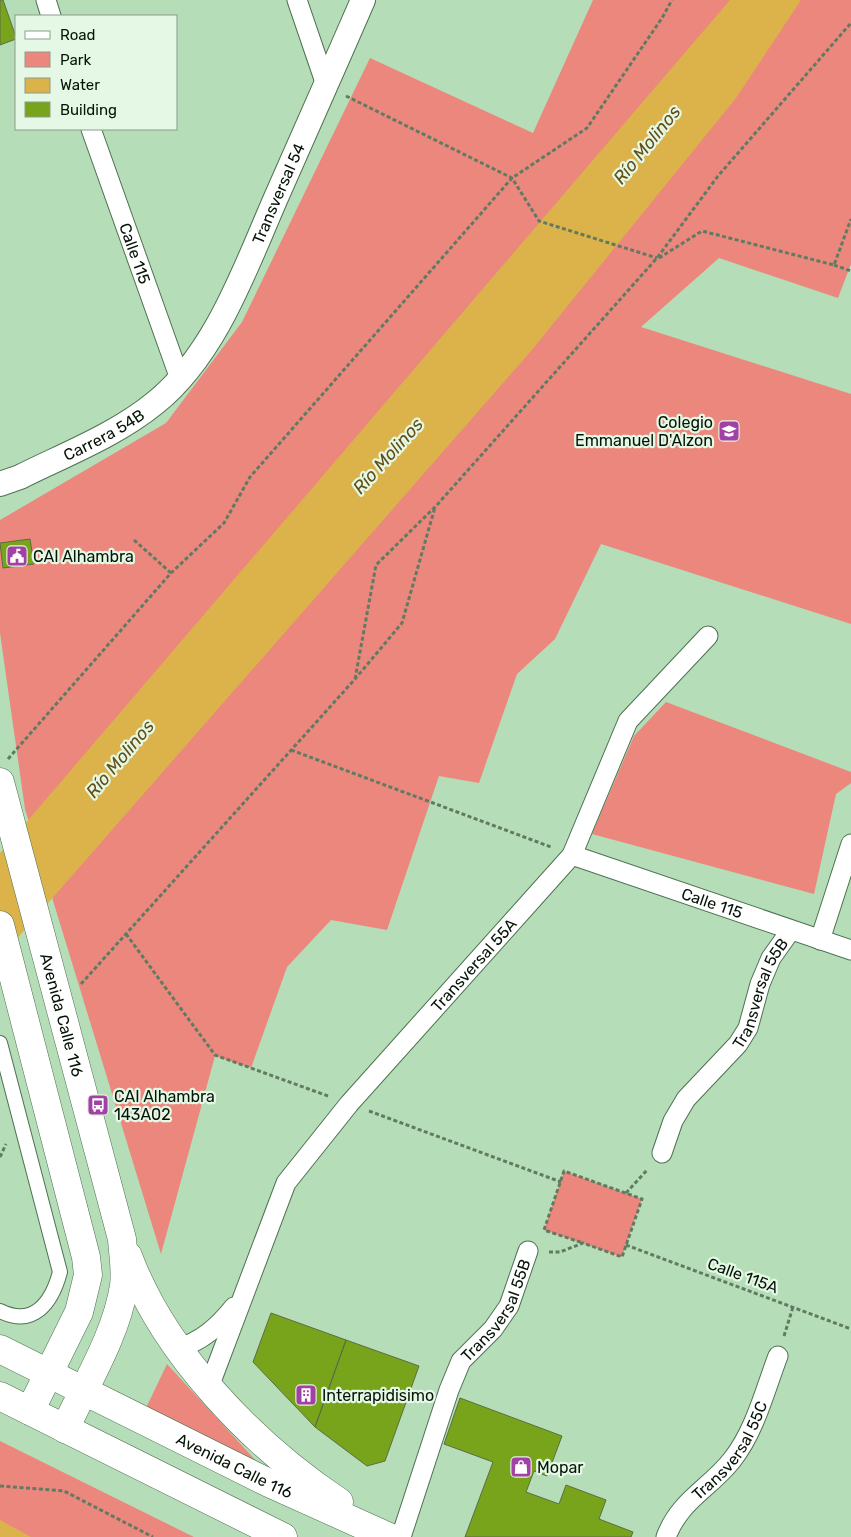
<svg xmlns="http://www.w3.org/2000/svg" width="851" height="1537" font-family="Rubik,sans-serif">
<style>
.green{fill:#ec877d}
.water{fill:#dcb34b}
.building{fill:#78a41c;stroke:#5b6d43}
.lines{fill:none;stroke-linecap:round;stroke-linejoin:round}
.pedestrian-casing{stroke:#4e7251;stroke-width:16}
.minor-casing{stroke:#4e7251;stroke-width:21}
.tertiary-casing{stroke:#4e7251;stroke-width:26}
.primary-casing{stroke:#4e7251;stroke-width:29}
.path{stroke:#607b62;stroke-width:3;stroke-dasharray:4 2.5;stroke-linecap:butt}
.pedestrian{stroke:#fff;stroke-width:14}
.minor{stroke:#fff;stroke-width:19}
.tertiary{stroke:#fff;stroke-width:24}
.primary{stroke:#fff;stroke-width:28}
.labels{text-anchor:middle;stroke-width:4.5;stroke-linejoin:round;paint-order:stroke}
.street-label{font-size:16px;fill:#061408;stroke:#e4f8e5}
.poi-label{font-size:16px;fill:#061408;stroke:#e4f8e5;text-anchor:start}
.water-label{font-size:18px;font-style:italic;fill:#634e17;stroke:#e4f8e5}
</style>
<rect width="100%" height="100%" fill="#b5ddb8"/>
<path class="green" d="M593,0h258v264l-13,34 -119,-40 -78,69 210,67v230l-250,-80 -46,95 -38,35 -38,109 -40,-7 -52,154 -56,-10 -44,47 -36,101 -36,-12 -54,198 -136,-445 -25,-176v-113l166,-97 76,-101 128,-264 163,75z
M666,702l185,70v11l-15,11 -22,100 -222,-60 42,-98z
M564,1171l78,28 -20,58 -78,-27z
M167,1364l93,101 -114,-57z
M0,1441l194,96h-194z"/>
<path class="water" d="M730,0h71l-65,98 -205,253 -531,607v-105z
M0,1520l31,17h-31z"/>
<path class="building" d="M0,0h3l13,37v2l-16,6z
M30,539l4,25 -31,4 -3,-25z
M271,1313l75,27 -31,87 -62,-65z
M346,1340l73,26 -34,95 -18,5 -52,-39z
M460,1398l102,38 -15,40 -13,-5 -8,21 33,12 7,-19 40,15 -7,19 34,13 -2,5h-166l28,-75 -49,-18z"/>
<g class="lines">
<g class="pedestrian-casing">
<path id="pedestrian" d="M0,1043l60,229c-8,30 -26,56 -60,39"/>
</g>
<g class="minor-casing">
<g id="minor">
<path d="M46,0l5,16"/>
<path d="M297,0l29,85"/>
<path id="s1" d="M91,129l89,250"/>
<path id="s2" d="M572,855l279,95"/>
<path d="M820,940l31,-96"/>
<path id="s3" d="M662,1153l11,-32 13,-22 52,-55 10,-16 12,-44 11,-26 20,-28"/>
<path d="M177,1349c25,-8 41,-22 57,-42"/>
<path id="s4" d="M209,1387l77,-204 63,-79 223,-249 56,-134 80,-85"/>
<path id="s5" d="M401,1537l48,-147 12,-29 32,-32 16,-23 19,-55"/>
<path id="s6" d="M666,1537c14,-37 43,-48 66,-77 23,-29 33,-70 46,-104"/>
</g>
</g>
<g class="tertiary-casing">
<g id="tertiary">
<path id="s7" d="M0,484l20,-7c44,-22 96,-42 135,-74 60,-48 90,-134 120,-203 29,-66 59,-133 88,-200"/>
</g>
</g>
<g class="primary-casing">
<g id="primary">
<path id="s8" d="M0,782l122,457c1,15 4,31 2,47 -8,50 -38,97 -59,143"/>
<path d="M0,925l86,332 2,18 -9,37 -49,99"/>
<path d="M128,1256c36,97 125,189 211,246"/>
<path id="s9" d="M0,1349l269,134 120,54"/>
<path d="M0,1396l283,141"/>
</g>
</g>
<path class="path" d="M346,96l166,82 27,43 118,37
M659,258l43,-27 132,34 17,-46
M834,265l17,6
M134,540l37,33
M355,679l21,-114 60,-59 221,-248 61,-82 133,-153
M291,750l260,97
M8,759l163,-186 53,-50 26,-46 262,-299 75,-50 75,-110 10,-18
M126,934l89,121 113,41
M81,984l274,-305 47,-56 33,-116
M369,1111l192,71
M0,1157l6,-13
M626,1193l22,-24
M626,1245l225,84
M549,1252h11l23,-9 39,14 20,-58 -78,-28 -20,59 39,13
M784,1336l9,-29
M0,1486l64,5 89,46"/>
<use href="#pedestrian" class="pedestrian"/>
<use href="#minor" class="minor"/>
<use href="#tertiary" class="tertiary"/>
<use href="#primary" class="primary"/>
</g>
<defs>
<g id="school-square" transform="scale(1.125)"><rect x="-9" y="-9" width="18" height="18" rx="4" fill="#a340a5" stroke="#e4f8e5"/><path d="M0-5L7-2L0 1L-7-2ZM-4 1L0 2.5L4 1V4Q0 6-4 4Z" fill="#fff"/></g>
<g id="civic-square" transform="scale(1.125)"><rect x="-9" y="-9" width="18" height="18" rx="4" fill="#a340a5" stroke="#e4f8e5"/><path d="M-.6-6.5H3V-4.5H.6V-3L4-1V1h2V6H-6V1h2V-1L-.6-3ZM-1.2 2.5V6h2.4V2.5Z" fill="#fff"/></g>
<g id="bus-square" transform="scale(1.125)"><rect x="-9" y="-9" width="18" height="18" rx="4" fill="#a340a5" stroke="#e4f8e5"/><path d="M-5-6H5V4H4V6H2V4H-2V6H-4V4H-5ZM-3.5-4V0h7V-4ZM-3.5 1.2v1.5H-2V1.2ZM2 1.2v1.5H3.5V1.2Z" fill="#fff"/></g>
<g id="building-square" transform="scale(1.125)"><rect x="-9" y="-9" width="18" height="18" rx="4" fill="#a340a5" stroke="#e4f8e5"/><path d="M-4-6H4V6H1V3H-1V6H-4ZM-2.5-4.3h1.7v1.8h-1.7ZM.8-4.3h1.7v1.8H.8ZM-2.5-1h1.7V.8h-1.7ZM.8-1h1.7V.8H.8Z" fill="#fff"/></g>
<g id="shop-square" transform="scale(1.125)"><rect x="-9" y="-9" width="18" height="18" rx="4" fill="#a340a5" stroke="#e4f8e5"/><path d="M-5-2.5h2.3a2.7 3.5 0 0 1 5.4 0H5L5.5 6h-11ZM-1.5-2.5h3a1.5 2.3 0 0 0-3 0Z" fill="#fff"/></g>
</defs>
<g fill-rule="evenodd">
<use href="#school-square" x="729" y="431"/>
<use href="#civic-square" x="17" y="556"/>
<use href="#bus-square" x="98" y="1105"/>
<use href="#building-square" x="306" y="1395"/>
<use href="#shop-square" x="521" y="1467"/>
</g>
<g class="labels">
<g class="street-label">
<text dy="6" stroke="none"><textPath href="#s7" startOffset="421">Transversal 54</textPath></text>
<text dy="6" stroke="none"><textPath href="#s1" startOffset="132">Calle 115</textPath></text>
<text dy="6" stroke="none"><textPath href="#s7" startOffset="115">Carrera 54B</textPath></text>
<text dy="6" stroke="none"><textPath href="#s2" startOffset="148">Calle 115</textPath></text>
<text dy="6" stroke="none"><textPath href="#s4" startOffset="506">Transversal 55A</textPath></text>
<text dy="6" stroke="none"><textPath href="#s3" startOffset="191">Transversal 55B</textPath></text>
<text dy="6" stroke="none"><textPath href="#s8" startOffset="241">Avenida Calle 116</textPath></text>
<text transform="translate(743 1275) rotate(20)" y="6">Calle 115A</text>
<text dy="6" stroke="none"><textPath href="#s5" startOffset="249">Transversal 55B</textPath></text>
<text dy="6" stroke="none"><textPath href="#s6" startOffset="109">Transversal 55C</textPath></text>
<text dy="6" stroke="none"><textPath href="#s9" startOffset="262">Avenida Calle 116</textPath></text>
</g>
<g class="poi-label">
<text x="713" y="428" text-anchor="end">Colegio<tspan x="713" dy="18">Emmanuel D'Alzon</tspan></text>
<text x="33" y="562">CAI Alhambra</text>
<text x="114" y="1102">CAI Alhambra<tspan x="114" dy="18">143A02</tspan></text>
<text x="322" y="1401">Interrapidisimo</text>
<text x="537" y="1473">Mopar</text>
</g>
<g class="water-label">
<text transform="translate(647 145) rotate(-51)" y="6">Río Molinos</text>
<text transform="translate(388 456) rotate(-48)" y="6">Río Molinos</text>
<text transform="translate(120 759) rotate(-50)" y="6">Río Molinos</text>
</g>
</g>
<rect x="15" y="15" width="162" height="115" fill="#e4f8e5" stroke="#8b9d8d"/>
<rect x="25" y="31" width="25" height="8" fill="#ffffff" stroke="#8b9d8d"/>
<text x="60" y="40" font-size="15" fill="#061408">Road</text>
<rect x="25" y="52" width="25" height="15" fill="#ec877d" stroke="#8b9d8d"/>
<text x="60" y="65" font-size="15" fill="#061408">Park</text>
<rect x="25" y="78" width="25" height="15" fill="#dcb34b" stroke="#8b9d8d"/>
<text x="60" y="90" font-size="15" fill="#061408">Water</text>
<rect x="25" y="102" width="25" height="15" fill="#78a41c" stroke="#8b9d8d"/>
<text x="60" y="115" font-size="15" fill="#061408">Building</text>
</svg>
